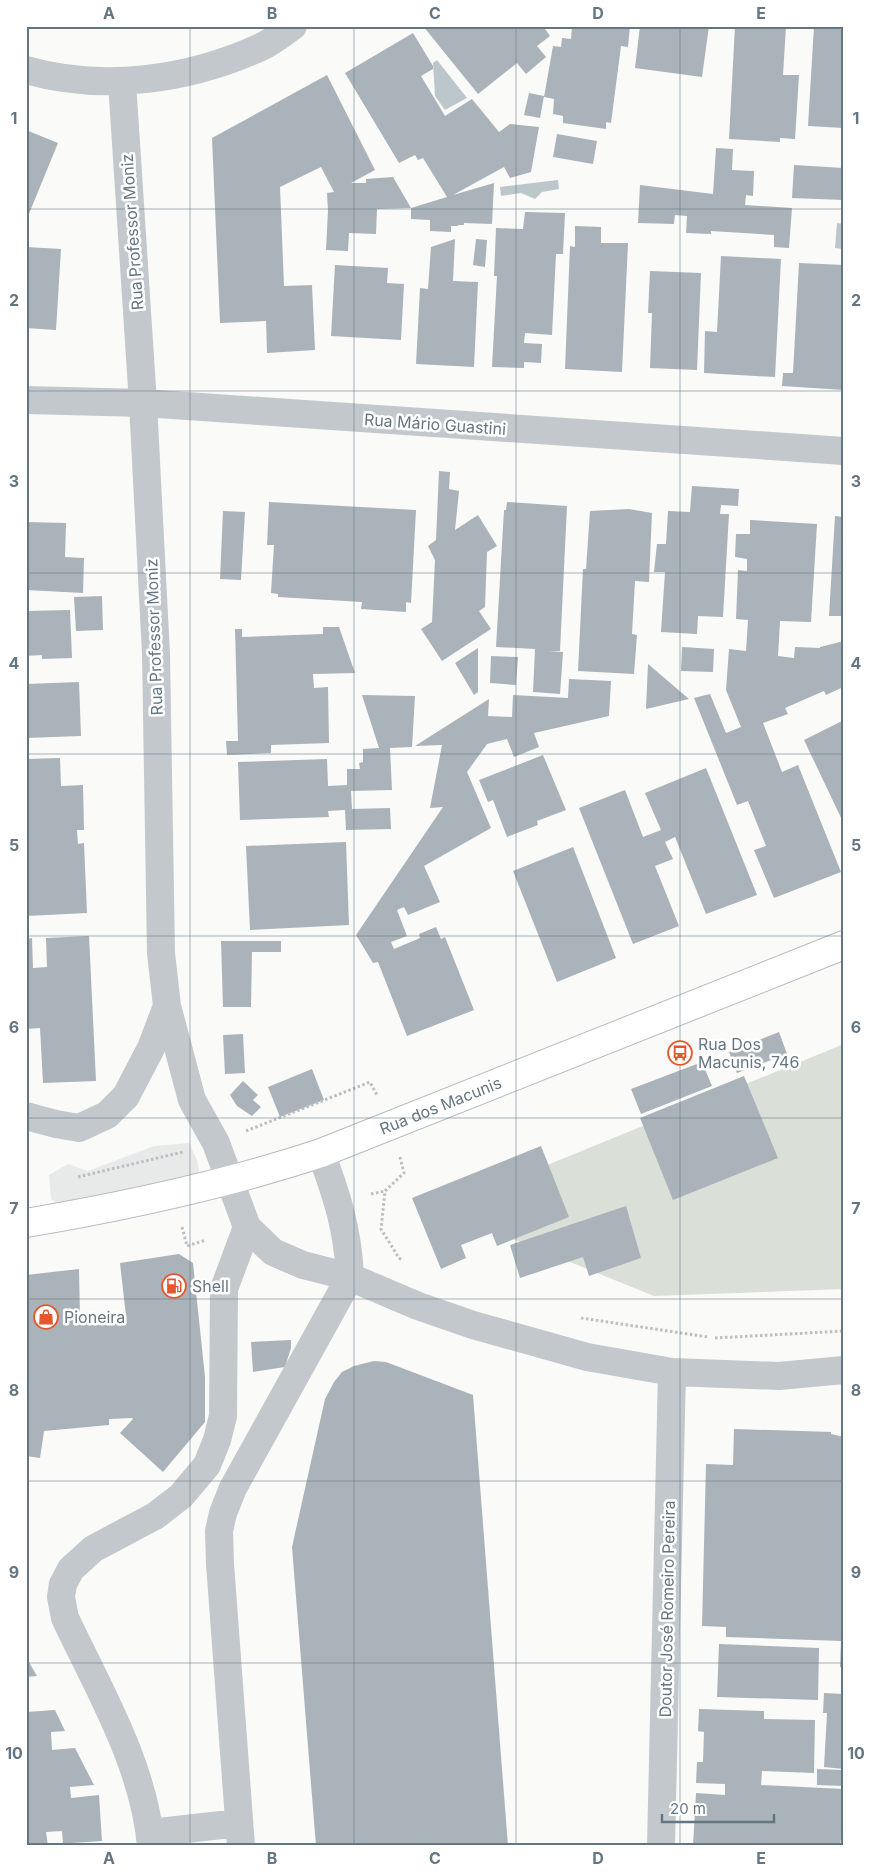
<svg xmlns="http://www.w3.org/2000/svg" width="870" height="1872" font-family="Inter,sans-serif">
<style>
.built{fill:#e8e9e9}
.green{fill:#dadfd7}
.water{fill:#bbc7cb}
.building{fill:#aab3b9}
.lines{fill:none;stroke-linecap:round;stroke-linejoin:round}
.secondary-casing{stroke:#b3babf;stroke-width:30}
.path{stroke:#bbbfc2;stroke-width:3;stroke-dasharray:2.5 2.5;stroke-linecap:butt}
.minor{stroke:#c3c8cc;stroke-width:28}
.secondary{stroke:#fff;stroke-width:28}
.grid{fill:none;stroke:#657683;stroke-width:1;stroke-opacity:0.55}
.labels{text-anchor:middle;stroke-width:5;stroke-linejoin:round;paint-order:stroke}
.street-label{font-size:16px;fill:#657683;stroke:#fff}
.poi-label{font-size:16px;fill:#657683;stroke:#fff;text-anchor:start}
.neatline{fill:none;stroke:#657683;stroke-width:2}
.grid-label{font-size:16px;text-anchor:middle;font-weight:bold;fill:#657683}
</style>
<rect width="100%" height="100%" fill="#fafaf8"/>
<path class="built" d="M189,1143l8,17 4,22 -130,31 -20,-14 -2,-24 19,-11 20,7 66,-25z"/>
<path class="green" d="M844,1044v245l-190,7 -215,-87z"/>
<path class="water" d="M437,60l30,38 -22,12 -10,-14 -2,-33z
M558,180l1,9 -17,3 -7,7 -14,-6 -20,3 -1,-9z
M837,223l7,1v25l-9,-1z"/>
<path class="building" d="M423,26h120l7,10 -13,10 9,11 -20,17 -9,-11 -39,31z
M572,26h58l-2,21 -7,-1 -10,77 -5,-1v7l-43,-6v-7l-10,-2 1,-15 -10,-2 9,-51 8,1 1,-9 9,1z
M640,26h69l-7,51 -67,-9z
M735,26h51l-3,49h16l-4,64 -15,-1v4l-51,-3z
M814,26h30v102l-36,-2z
M413,33l20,33v3l-12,7 24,40 27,-17 27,33 11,-8 29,3 -8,45 -21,6 -6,-11 -51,28 41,-12 -2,41 -28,-1v2h-6v1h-7v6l-21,-1v-11l-19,-1v-11l36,-11 -24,-39 -5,2 -3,-5 -16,8 -54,-90z
M327,75l48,95 -24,13h15v-4l27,-2 18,31 -34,1 -1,25 -27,-1 -1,18 -22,-1 2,-39 -1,-18 7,-1 -13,-25 -41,20 4,99 28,-1 3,65 -48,3 -1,-32 -46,2 -8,-185z
M529,93l15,3 -4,22 -16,-3z
M26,130l32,13 -32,78z
M557,134l40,7 -4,23 -40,-7z
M716,148l17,1 -1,21 22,1 -1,25 -7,-1 -1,10 47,3 -3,40 -15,-1v-12l-63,-4v3l-25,-1 1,-17 -12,-1 -1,9 -36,-1 2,-38 73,9z
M794,165l50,3v32l-52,-2z
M525,212l40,1 -2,41h-7l-4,81 -27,-2 -1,10 18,1 -1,19 -17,-1v6l-32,-1 5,-91h-3l2,-48 27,1z
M575,226l26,1v16h27l-6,129 -57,-3 5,-123 5,1z
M455,239l-2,42 25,1 -4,85 -58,-3 4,-76 8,1 3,-42z
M476,239l11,1 -2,27 -12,-2z
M26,247l35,2 -5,81 -30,-2z
M721,256l60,3 -6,118 -71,-4 1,-42 12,1z
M799,263l45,2v125l-62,-4 1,-13h10z
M335,265l53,3 -1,15 17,1 -3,56 -70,-4z
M650,271l51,2 -4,97 -47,-2 2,-55h-4z
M439,471l11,1 -1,17 10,2 -4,39 23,-15 19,31 -10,6 -2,55 -6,4 12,18 -49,32 -21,-32 11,-7 3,-62 -7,-14 8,-6z
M692,486l47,3 -1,17 -17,-1 -1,9h9l-6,103 -25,-1 -1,18 -36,-2 4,-60h-11l3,-28h9l2,-33 22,1z
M269,502l147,8 -5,93 -5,-1v10l-45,-3 1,-7 -84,-5v-3l-7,-1 3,-48h-7z
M507,502l60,4 -7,145h-12l15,1 -3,42 -27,-2 2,-43 -39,-2 8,-137h2z
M629,509l23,4 -3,69 -14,-1 -3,53 5,1 -3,39 -56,-3 5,-102h3l4,-58z
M223,511l22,1 -4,68 -21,-1z
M835,516l9,1v99h-15z
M750,520l67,4 -6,98 -31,-1 -2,35 16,2 1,-11 25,1v-1l24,-6v53l-3,-6 -15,7 -2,-4 -39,17 3,6 -25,9 19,49 16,-7 43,107 -67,26 -20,-48 12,-4 -18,-45 -11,4 -43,-107 16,-4 16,39 15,-6 -15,-37 3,-41 17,2 2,-31 -12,-1 2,-49 9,1v-12l-12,-2 1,-23h14z
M26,522l40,1 -1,34 19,1 -1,35 -57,-3z
M102,596l1,34 -27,1 -2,-34z
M70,610l2,48 -30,1v-4l-16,1v-45z
M323,627h16l16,46 -42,1 1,14 14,-1 1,56 -58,2v8l-44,2 -1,-14h12l-3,-112h7v8l81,-3z
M682,647l32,2 -1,23 -32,-1z
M478,648v44l-4,3 -19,-32z
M491,656l27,1 -2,28 -26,-2z
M648,664l41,35 -43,10z
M569,679l42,2 -2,35 -75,17 5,14 -25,10 -7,-18 -20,5 -20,28 24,56 -67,38 16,36 -32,13 -4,-8 -7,3 10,26 -16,6 3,7 26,-11 -1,-4 17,-7 5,12 4,-2 29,73 -67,26 -29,-74 -5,1 -17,-28 87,-128 -13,1 12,-63 -27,1 74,-47 -1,17 24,1 1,-22 55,3z
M79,682l2,54 -55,2v-54z
M362,695l53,1 -3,51 -22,1 2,42 -41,1 1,18 38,-1 1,21 -45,1 -1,-20 -17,1 1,6 -89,3 -2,-58 89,-3 1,27 19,-1v-16h13l-1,-6 4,-1v-13l16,-1z
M844,720v104l-40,-84z
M543,755l23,55 -29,11 1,4 -31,12 -14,-37 -5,2 -9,-22z
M60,758l1,28 22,-1 1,45h-7l1,14 6,-1 3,70 -61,3v-157z
M706,768l51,127 -51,19 -31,-77 -10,5 8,17 -18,7 24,60 -46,18 -54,-136 46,-18 18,47 18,-7 -16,-37z
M346,842l3,83 -99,5 -4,-84z
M573,847l43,111 -59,24 -44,-111z
M89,936l7,145 -53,2 -3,-55 -14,1v-90l6,-1 1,30 14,-1 -1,-29z
M221,941h60v11h-29l-1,55h-28z
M779,1032l8,22 -50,19 -8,-21z
M243,1034l2,39 -20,1 -2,-39z
M702,1062l10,24 -71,28 -10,-25z
M312,1069l12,31 -44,17 -12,-30z
M744,1076l34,82 -105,42 -33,-82z
M243,1081l15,14 -5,5 8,7 -9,9 -15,-10 -7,-11z
M541,1146l28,71 -72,29 -5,-13 -31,12 5,13 -25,11 -29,-71z
M626,1206l15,52 -52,18 -6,-19 -63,21 -10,-33z
M179,1254l14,9 12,114v45l-42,50 -43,-39 13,-14 -1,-1 -23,1v6l-65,6 -4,27 -14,-2v-181l53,-6 1,49 46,-2 -6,-53z
M291,1340v8l-6,19 -32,5 -2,-30z
M374,1361l12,1 87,33 35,451h-192l-24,-299 33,-148 9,-17 8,-10 12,-6z
M734,1429l97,3v2l13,3v230h-4l1,-26 -115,-4v-10l-24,-1 4,-162 27,1z
M719,1644l100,4 -1,52 -101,-3z
M26,1657l11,19 -11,1z
M824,1693l20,1v75l-20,-2 3,-54h-4z
M699,1709l65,2v8l51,1 -1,53 -52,-2 -1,14 83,4v42h-2l-2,15h-147l3,-53 29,2v-11l-29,-1 1,-21h6l1,-30 -6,-1z
M55,1710l10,21 -14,1 1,18 23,-2 19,37 -24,2 1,11 28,-3 3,46 -30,2v3h-17v-2h8l-1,-13 -16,1 2,14h-22v-134z
M817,1769l26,1v16l-26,-1z"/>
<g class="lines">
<g class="secondary-casing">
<g id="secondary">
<path id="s1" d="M26,1223c100,-17 199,-38 295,-70l523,-208"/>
</g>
</g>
<path class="path" d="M246,1131l124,-49 7,13
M400,1157l4,16 -19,18 -4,38 18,29 3,2
M78,1177l105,-25
M371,1194l14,-3
M182,1227l5,19 19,-6
M581,1318l127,19
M715,1338l129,-7"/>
<path class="minor" d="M26,70c77,22 163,10 235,-23 11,-5 22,-14 32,-21
M122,82l21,321 13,251 5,299 6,53 25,94 24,43 31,84 26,25 30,13 47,12c-2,-47 -13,-81 -29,-124
M26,400l117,3 701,48
M26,1116l30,8 23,4 28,-13 19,-19 25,-48 16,-42
M150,1833l89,-10
M151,1846c-7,-81 -52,-156 -86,-228l-4,-21 2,-13 8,-15 22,-20 62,-33 26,-20 26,-31 10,-25 6,-24 1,-127 23,-62
M241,1846l-21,-282 -1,-33 4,-18 10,-25 117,-211 68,29 55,19 114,32 85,15 107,4 65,-6
M661,1846l11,-474"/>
<use href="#secondary" class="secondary"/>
</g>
<path class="grid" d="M190,26v1820M354,26v1820M516,26v1820M680,26v1820M26,209h818M26,391h818M26,573h818M26,754h818M26,936h818M26,1118h818M26,1299h818M26,1481h818M26,1663h818"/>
<defs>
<g id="bus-ring" transform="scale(1.25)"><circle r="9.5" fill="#fff" stroke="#e4572e" stroke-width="1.5"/><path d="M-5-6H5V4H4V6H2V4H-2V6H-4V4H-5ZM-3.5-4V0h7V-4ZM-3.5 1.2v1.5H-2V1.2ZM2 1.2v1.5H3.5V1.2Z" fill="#e4572e"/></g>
<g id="fuel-ring" transform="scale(1.25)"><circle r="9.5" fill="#fff" stroke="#e4572e" stroke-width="1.5"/><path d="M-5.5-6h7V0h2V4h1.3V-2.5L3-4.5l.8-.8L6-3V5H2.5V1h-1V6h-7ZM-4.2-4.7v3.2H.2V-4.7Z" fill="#e4572e"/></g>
<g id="shop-ring" transform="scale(1.25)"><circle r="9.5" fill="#fff" stroke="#e4572e" stroke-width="1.5"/><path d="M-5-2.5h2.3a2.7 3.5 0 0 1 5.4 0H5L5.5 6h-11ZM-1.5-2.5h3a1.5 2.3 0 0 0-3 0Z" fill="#e4572e"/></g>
</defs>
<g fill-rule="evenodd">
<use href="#bus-ring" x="680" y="1053"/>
<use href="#fuel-ring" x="174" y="1286"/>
<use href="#shop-ring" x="46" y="1317"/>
</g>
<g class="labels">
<g class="street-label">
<text transform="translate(132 232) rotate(-94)" y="6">Rua Professor Moniz</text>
<text transform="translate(435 424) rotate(4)" y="6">Rua Mário Guastini</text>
<text transform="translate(154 637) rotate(-92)" y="6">Rua Professor Moniz</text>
<text dy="6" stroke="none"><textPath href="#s1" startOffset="432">Rua dos Macunis</textPath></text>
<text transform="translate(667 1609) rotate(-89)" y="6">Doutor José Romeiro Pereira</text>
</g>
<g class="poi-label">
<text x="698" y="1050">Rua Dos<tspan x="698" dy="18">Macunis, 746</tspan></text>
<text x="192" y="1292">Shell</text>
<text x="64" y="1323">Pioneira</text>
</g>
</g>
<rect width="870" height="1872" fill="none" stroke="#ffffff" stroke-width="55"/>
<path d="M662 1814v8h112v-8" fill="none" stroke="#657683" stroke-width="2.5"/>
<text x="670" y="1814" font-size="15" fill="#657683" stroke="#ffffff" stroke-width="4" paint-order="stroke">20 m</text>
<rect x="28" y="28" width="814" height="1816" class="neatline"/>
<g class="grid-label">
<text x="109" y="19">A</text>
<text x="272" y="19">B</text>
<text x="435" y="19">C</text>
<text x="598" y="19">D</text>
<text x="761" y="19">E</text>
<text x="14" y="124">1</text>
<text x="856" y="124">1</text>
<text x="14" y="306">2</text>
<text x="856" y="306">2</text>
<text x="14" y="487">3</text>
<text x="856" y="487">3</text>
<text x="14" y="669">4</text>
<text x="856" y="669">4</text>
<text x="14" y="851">5</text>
<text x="856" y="851">5</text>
<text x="14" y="1033">6</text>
<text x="856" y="1033">6</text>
<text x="14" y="1214">7</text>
<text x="856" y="1214">7</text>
<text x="14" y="1396">8</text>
<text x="856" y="1396">8</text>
<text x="14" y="1578">9</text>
<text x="856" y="1578">9</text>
<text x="14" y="1759">10</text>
<text x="856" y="1759">10</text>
<text x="109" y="1864">A</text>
<text x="272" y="1864">B</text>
<text x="435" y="1864">C</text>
<text x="598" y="1864">D</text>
<text x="761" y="1864">E</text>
</g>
</svg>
